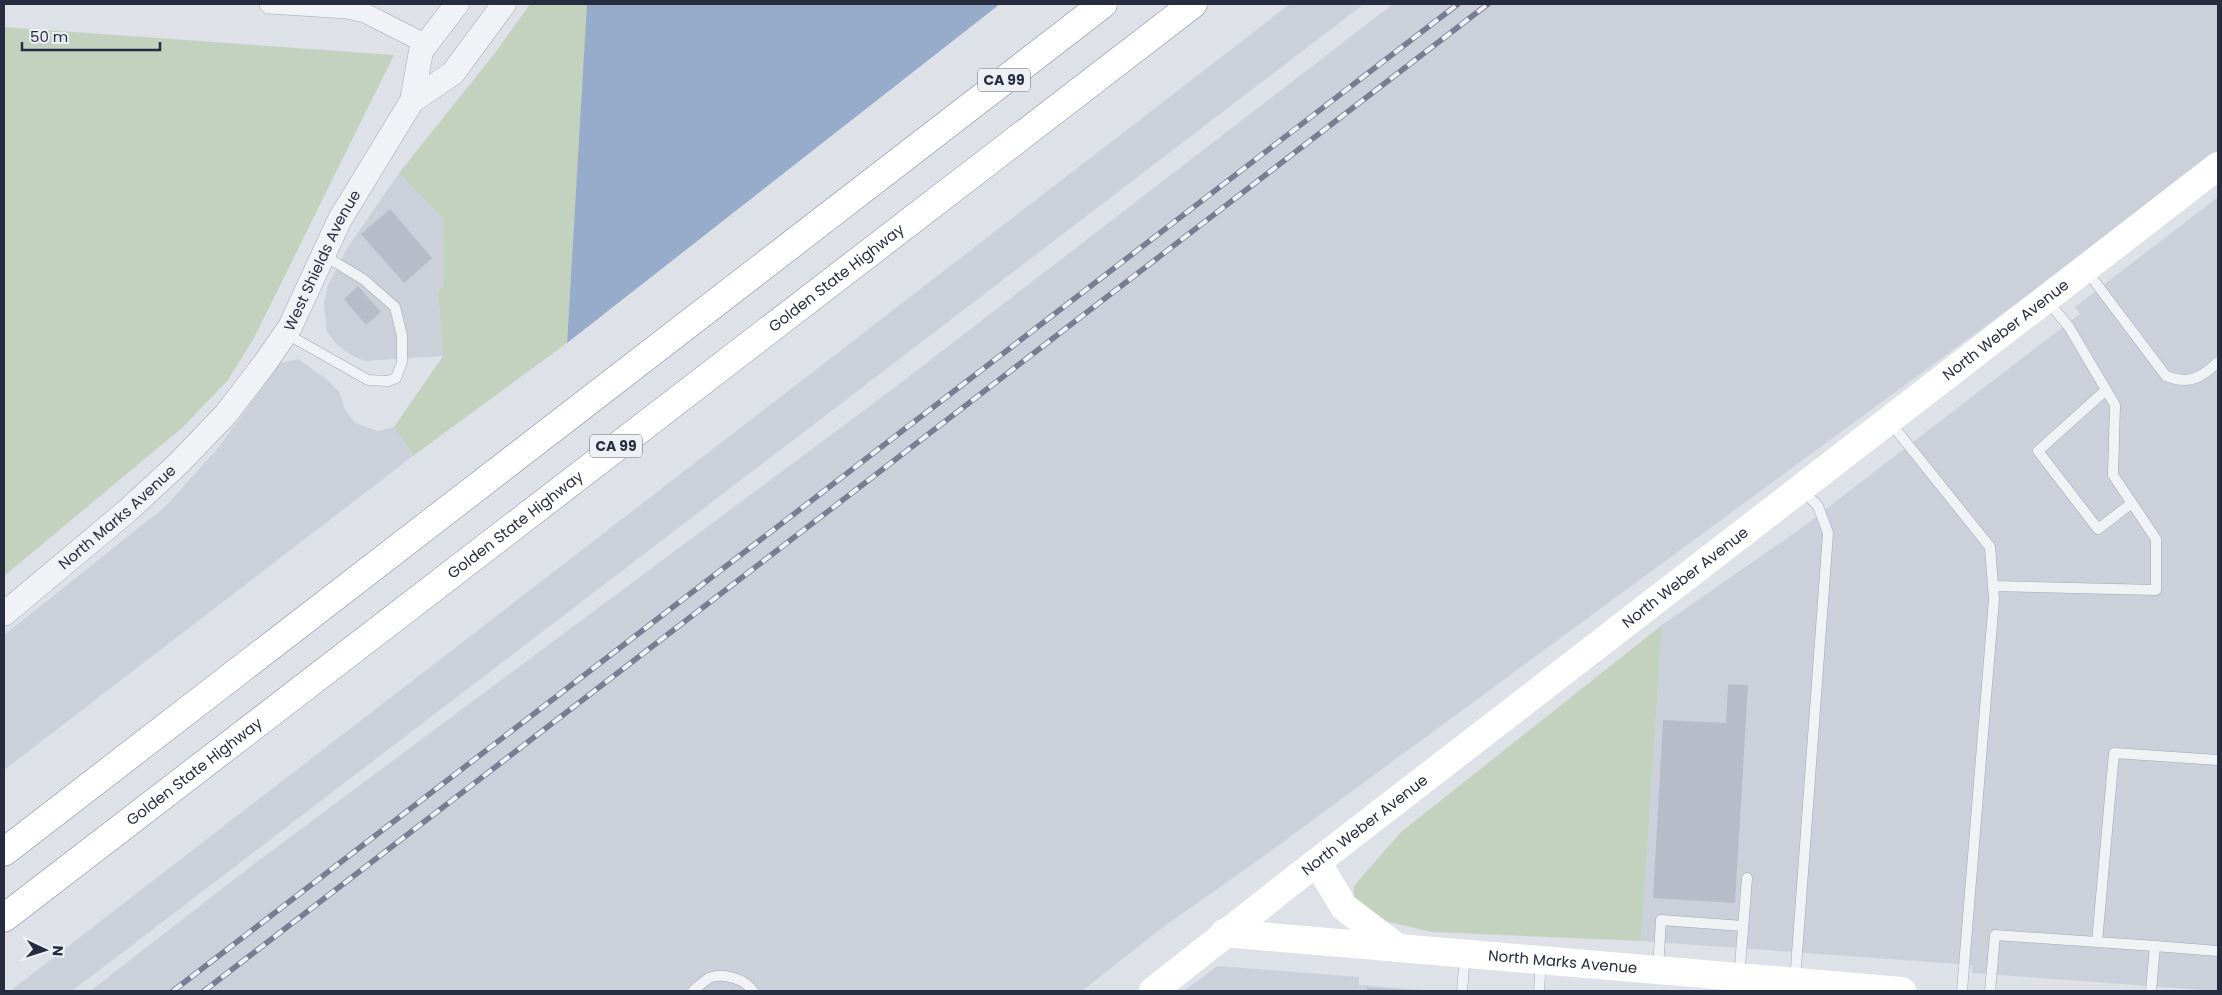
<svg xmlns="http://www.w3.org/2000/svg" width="2222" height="995" font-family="Poppins,sans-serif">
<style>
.built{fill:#ccd0da}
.green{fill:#c2d2bf}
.water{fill:#97abca}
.building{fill:#b8bcc8}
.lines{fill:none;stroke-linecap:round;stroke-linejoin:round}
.service-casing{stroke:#a3a7b2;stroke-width:11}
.minor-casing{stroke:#a3a7b2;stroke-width:20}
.tertiary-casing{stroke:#a3a7b2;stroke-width:25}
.motorway-casing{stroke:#858d9f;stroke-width:29}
.service{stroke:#f1f2f6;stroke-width:10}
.minor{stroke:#f1f2f6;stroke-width:19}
.tertiary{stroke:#f1f2f6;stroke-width:24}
.secondary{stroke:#fff;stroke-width:28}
.motorway{stroke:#fff;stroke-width:28}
.rail-casing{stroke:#777e92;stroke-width:5.5}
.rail{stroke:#eef0f6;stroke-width:4;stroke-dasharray:11;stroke-linecap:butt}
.labels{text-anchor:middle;stroke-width:5;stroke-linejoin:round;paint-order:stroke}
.shield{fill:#eef0f6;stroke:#636877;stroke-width:1}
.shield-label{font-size:14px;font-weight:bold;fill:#272d40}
.street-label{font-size:15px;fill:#272d40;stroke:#eef0f6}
</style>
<rect width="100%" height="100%" fill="#dee1e8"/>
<path class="built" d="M1290,4h74l-1292,987h-62z
M1393,4h825v151l-961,706 -98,69 -77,61h-992l164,-127 640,-476z
M399,173l44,44 1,67 -6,8 5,64 -78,5 -14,-6 -14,-10 -10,-13 -3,-29 4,-18 18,-35z
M2218,197v794l-246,-18v-8l-331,-24 21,-316 134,-93 284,-218 -5,-7z
M298,359l31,22 10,11 6,17 10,14 23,8 16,-4 19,29 -409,314v-135l161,-128 53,-59 62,-85z
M1217,966l142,11v8l75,6h-250z"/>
<path class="green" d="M530,4h58l-21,339 -154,113 -19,-29 49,-71 -5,-64 6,-8 -1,-66 -44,-45 96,-120z
M4,27l390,28 -140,283 -26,42 -45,47 -179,149z
M1662,625l-21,316 -209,-9 -57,-13 -22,-19 1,-13 4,-6 43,-49z"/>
<path class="water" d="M587,4h413l-433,339z"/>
<path class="building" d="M390,209l42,49 -28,25 -43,-49z
M358,286l23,26 -15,13 -22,-26z
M1728,684l20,1 -13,218 -82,-5 10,-178 63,3z
M1367,988l34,2v1h-34z"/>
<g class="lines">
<g class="service-casing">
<path id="service" d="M2086,270l80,106c23,9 35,2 52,-14
M285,333l83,47 20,1 8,-3 6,-16v-26l-7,-29 -32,-28 -40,-24
M2106,390l-68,61 60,78 34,-26
M1889,421l101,126 4,52 -32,392
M1993,586l163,4v-51l-43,-64 2,-70 -46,-78 -23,-28
M2097,942l17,-189 104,7
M2155,946l63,5
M1658,969l3,-49 82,6
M1795,981l33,-448 -10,-27 -16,-16
M693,991c5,-4 11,-10 16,-13 14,-6 36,1 44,13
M1462,991l3,-36
M1539,991l2,-30
M1738,991l9,-113
M1990,991l5,-56 160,11 -4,45"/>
</g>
<g class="minor-casing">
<path id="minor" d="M269,4l78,5 18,4 61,31"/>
</g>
<g class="tertiary-casing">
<g id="tertiary">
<path d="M412,101l41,-28 51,-69"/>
<path id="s1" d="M4,614l123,-103 52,-48 47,-49 39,-51 25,-36 50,-108 72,-118 9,-50 36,-47"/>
</g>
</g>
<g class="motorway-casing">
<g id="motorway">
<path d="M4,852l1099,-848"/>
<path id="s4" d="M4,918l1189,-914"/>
</g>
</g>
<use href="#service" class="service"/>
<use href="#minor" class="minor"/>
<use href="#tertiary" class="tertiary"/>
<g class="secondary">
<path d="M1317,862l27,45 54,41"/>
<path id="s2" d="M1224,933l678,58"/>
<path id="s3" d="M1153,991l133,-105 932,-720"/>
</g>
<use href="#motorway" class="motorway"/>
<g class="rail-casing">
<path id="rail" d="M173,991l1285,-987
M204,991l1284,-987"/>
</g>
<use href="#rail" class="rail"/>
</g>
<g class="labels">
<g class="shield">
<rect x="978" y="68.5" width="52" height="23" rx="4"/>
<rect x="590" y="434.5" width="52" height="23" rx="4"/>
</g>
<g class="shield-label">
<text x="1004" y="85">CA 99</text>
<text x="616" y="451">CA 99</text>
</g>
<g class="street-label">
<text dy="5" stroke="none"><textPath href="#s1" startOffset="481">West Shields Avenue</textPath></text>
<text dy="5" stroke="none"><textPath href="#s4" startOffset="1050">Golden State Highway</textPath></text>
<text dy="5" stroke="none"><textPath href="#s3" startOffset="1079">North Weber Avenue</textPath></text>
<text dy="5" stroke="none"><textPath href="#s1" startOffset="149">North Marks Avenue</textPath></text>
<text dy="5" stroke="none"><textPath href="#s4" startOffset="645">Golden State Highway</textPath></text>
<text dy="5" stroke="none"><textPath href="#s3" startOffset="674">North Weber Avenue</textPath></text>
<text dy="5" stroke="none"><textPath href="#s4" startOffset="240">Golden State Highway</textPath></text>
<text dy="5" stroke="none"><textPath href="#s3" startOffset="269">North Weber Avenue</textPath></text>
<text dy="5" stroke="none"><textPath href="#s2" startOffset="340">North Marks Avenue</textPath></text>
</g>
</g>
<rect width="2222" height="995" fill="none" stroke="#272d40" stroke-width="10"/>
<g transform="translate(45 950) rotate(94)" stroke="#eef0f6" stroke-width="4" paint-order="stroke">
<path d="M0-4L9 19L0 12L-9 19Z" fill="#272d40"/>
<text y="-8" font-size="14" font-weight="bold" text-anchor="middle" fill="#272d40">N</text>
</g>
<path d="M22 42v8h138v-8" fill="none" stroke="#272d40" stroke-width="2.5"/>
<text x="30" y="42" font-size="15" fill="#272d40" stroke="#eef0f6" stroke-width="4" paint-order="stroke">50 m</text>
</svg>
